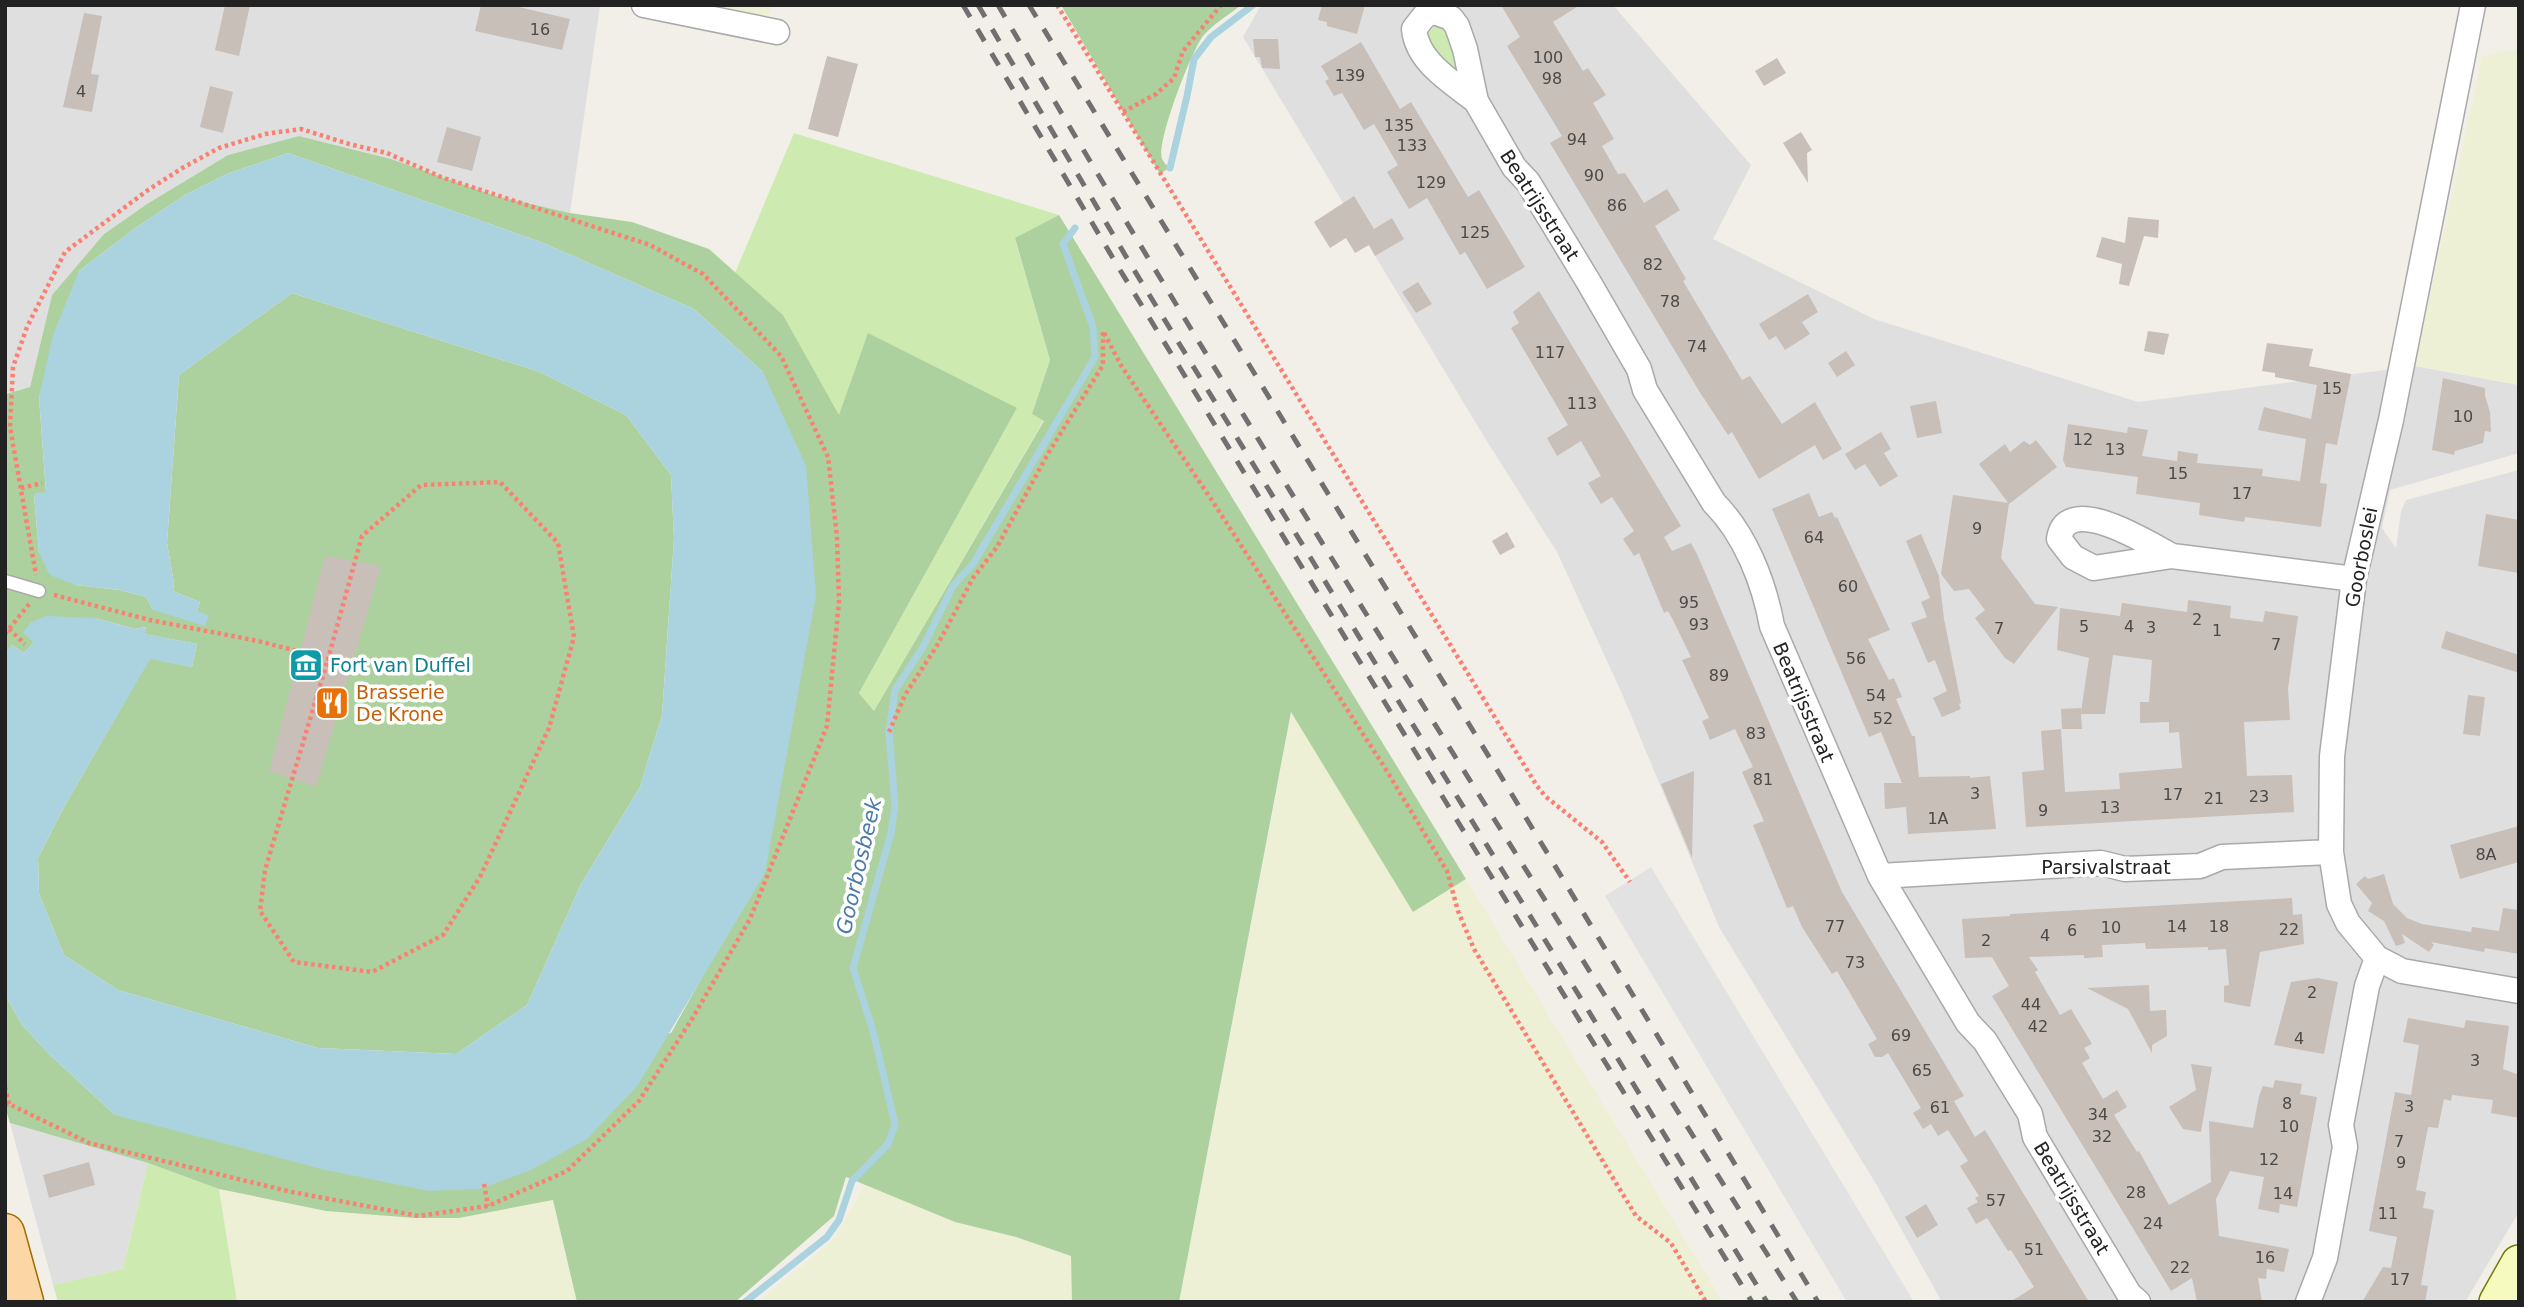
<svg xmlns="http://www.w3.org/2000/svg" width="2524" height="1307" font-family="'DejaVu Sans',sans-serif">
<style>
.residential{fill:#e0dfdf}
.farmland{fill:#eef0d5}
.grass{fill:#cdebb0}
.forest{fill:#add19e}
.parking{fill:#e2e2e2}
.water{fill:#aad3df}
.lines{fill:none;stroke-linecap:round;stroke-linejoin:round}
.stream{stroke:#aad3df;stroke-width:7}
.building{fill:#c7bfb8}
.lane-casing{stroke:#a9a9a9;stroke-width:15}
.street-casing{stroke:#a9a9a9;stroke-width:27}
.secondary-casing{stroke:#707d05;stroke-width:38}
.primary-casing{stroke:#a06b00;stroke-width:41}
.path{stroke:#fa8072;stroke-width:4.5;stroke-dasharray:3.5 3.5;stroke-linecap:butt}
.lane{stroke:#fff;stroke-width:12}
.street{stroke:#fff;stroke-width:24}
.secondary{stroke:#f7fabf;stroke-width:35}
.primary{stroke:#fcd6a4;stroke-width:38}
.rail{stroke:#707070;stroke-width:5;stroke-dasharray:14 14;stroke-linecap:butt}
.labels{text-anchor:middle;stroke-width:7;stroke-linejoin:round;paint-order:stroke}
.number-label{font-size:16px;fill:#4b4948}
.street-label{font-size:19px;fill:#222;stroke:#fff}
.culture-label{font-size:19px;fill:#0d838f;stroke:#fff;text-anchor:start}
.food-label{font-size:19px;fill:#c56008;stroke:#fff;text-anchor:start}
.water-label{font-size:21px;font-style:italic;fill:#4a7aab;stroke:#fff}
</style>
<rect width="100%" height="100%" fill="#f2efe9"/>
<path class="residential" d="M5,5l595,1 -30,207 -74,-17 -105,-37 -92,-23 -71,19 -81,49 -43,30 -52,61 -22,92 -25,6z
M1261,5h352l138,160 -38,74 161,80 264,83 277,-36 104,19v68l-129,37 -8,38 14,20 5,-37 5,-11 113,-30v742l-54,90h-523l-66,-118 -157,-257 -96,-231 -66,-144 -72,-114 -242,-401z
M10,1123l138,40 -25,106 -70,16z"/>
<path class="farmland" d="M649,5h124l-9,19z
M2519,49v336l-104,-19 67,-310z
M1292,711l121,201 53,-33 257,423h-544z
M865,1185l90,37 61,15 55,19 1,46h-315l75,-61z
M219,1189l107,22 133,7 94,-18 24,102h-340z"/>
<path class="grass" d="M1436,27l11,3 5,8 7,41 -34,-38 2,-9z
M794,133l265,82 -44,24 35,121 -18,54 12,6 -170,291 -15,-18 158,-285 -178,8 -56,-101 -48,-42z
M148,1163l71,26 18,113h-179l-5,-17 70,-16z"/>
<path class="forest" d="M1061,5h180c-12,10 -28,19 -38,31 -12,16 -47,106 -41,123 2,4 5,6 7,9l-9,6z
M299,136l92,23 105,37 74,17 62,9 77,27 74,66 56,100 29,-82 149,75 -158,285 15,18 170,-290 -12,-7 18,-54 -35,-122 44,-23 407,664 -53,33 -122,-200 -112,590h-107l-1,-46 -55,-19 -61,-15 -109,-45 -12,39 -99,86h-158l-24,-102 -94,18h-44l-89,-7 -107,-22 -71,-26 -138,-40 -5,-16v-112l17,30 28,30 65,60 556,-82 34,-61 58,-600 -69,-63 -153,-67 -253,-89 -61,21 -42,21 -51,34 -55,42 -40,126 7,96 -12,1 5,59 37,32 44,5 26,7 7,13 44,1 3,-9 -27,-11 1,-8 -7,-40 12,-168 113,-82 248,79 86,43 45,60 3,64 -12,176 -22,72 -59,97 -54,121 -71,49 -138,-6 -200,-58 -54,-35 -25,-61 -1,-36 26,-51 86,-149 42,9 5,-23 -53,-10 2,-7 -11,2 -40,-11 -71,14 10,10 -10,11 -12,-8 -7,9v-260l25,-7 22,-92 52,-61 43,-30 81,-49z"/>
<path class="parking" d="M1651,867l263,435h-67l-242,-406z"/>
<path class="water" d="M288,153l253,89 153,67 69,63 43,94 10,129 -51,278 -127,212 -51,54 -56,31 -51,19 -51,2 -103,-21 -211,-55 -65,-60 -28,-30 -17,-30v-341l7,-9 12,8 10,-11 -11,-9 7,-10 16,-7 49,2 40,11 12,-2 -2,7 52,10 -5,23 -42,-8 -86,148 -26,51 1,36 25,61 54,35 200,58 138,6 71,-49 54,-121 59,-97 22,-72 12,-176 -3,-64 -45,-60 -86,-43 -248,-79 -113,82 -12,168 7,40 -1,8 27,11 -3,9 12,5 -4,10 -52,-16 -7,-13 -26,-7 -44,-5 -26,-10 -11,-22 -5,-59 12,-2 -7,-95 14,-62 26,-64 55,-42 51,-34 42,-21z"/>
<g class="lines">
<path class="stream" d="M1170,168l17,-72 7,-37 17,-22 42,-32
M745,1302l82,-65 12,-17 13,-39 36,-37 7,-20 -22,-93 -20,-63 38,-135 4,-27 -6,-74 6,-42 28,-43 30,-61 20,-22 122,-207 -2,-30 -30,-83 12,-16"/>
</g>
<path class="building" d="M225,5h25l-11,51 -24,-6z
M481,5h29l60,14 -8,31 -87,-19z
M1322,5h43l-8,29 -30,-8v-4l-9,-2z
M1501,5h79l-27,17 30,49 5,-3 18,27 -13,8 21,36 -12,7 16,28 7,-1 19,30 23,-14 13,21 -25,16 31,53 -3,2 59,99 8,-4 32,48 33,-22 27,47 -19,11 -8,-15 -56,34 -27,-47 -4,3 -29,-44 -149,-248 12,-7 -55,-90 13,-9z
M84,13l18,3 -11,58 8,1 -7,37 -29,-5z
M1253,39h25l2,30 -18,-1 -2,-11h-5z
M1361,42l39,67 11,-7 57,95 11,-7 46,77 -38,22 -22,-37 -5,3 -33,-57 -18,11 -22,-37 11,-7 -24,-41 -10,6 -22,-37 -8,3 -9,-15 4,-2 -8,-13z
M827,56l31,8 -20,73 -30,-8z
M1777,58l9,15 -22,13 -9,-15z
M210,86l23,6 -10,41 -23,-6z
M447,127l34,10 -9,34 -35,-9z
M1801,132l11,18 -5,3 1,30 -25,-40z
M1354,196l20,33 18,-11 12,21 -29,17 -6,-11 -14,8 -9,-15 -16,10 -16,-26z
M2128,217l31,3 -1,18 -14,-2 -15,50 -10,-2 3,-20 -26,-7 6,-20 23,6z
M1418,282l14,22 -16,9 -14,-21z
M1539,291l142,235 -17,11 8,14 19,-8 6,11 145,338 122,204 -10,5 21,36 10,-7 104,172h-79l24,-15 -23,-37 -3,1 -21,-33 -11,6 -9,-16 11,-6 -3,-4 4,-2 -19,-30 8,-5 -20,-31 -10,6 -7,-12 -8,5 -10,-16 8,-5 -33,-55 -6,4h-7l-7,-13 9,-5 -40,-68 -5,3 -30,-47 -9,-21 -6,2 -34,-83 11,-4 -22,-49 11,-5 -18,-38 -25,11 -8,-19 7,-3 -27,-58 9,-3 -18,-37 -5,-9 -4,2 -25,-60 -5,3 -11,-17 11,-8 -22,-34 -11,7 -13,-21 13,-7 -20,-35 -24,15 -10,-18 21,-13 -57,-97 8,-5 -6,-11z
M1808,294l10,18 -16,10 8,12 -25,16 -9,-14 -7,4 -10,-16z
M2148,331l21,3 -5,21 -20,-4z
M2267,343l46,6 -4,17 42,8 -14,71 -11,-2 -6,40 7,1 -6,43 -76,-10 -1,5 -45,-7 1,-12 -64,-9 2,-17 -72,-10 -3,-7 5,-36 59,9 1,-6 20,3 -6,26 35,5 1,-10 20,3 -1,9 66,6 -1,7 38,5 6,-42 -48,-9 6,-23 47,12 6,-34 -42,-8v-4l-13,-2z
M1846,351l9,14 -18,12 -9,-14z
M2443,378l42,10v8l5,16 1,20 -6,-1 -2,12 -28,8 -1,4 -22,-5z
M1936,401l6,32 -25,5 -7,-32z
M1881,432l10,17 -7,4 14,23 -18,11 -15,-23 -10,6 -10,-16z
M2036,440l21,27 -48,37 -30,-40 26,-20 5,8 14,-11 6,4z
M1809,493l10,24 13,-5 3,6 2,-1 53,113 -22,9 21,41 5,-2 8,19 -6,2 16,37h3l4,41 51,-1v2l20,-2 6,53 -88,5 -2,-27 -21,2 -1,-26h18l-21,-51 -12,5 -97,-228z
M1953,495l56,8 -8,55 34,46 23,3 -44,57 -9,-6 -30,-40 10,-8 -16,-21 -15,2 -13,-17z
M2486,514l33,6v53l-41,-7z
M1507,532l8,15 -15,8 -8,-14z
M1921,534l18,42 5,43 17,84 -2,1 2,5 -19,8 -9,-19 14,-7 -12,-31 -7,3 -17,-40 16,-6 -6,-15 9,-4 -24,-57z
M325,556l56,10 -65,221 -47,-16z
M2188,600l43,6 -1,12 33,4 2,-11 33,5 -10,73 2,31 -46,2 3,54 45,-1 2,37 -268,15 -4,-55 22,-2 -3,-39 20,-2 4,63 55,-3 -1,-16 63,-5 -3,-36 -10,1v-11l-29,1v-21h9l3,-42 -39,-5 -8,59h-24l1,15h-20l-1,-20 20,-1v4l8,-54 -32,-8 3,-42 60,8 2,-13 65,9z
M2446,631l73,24v18l-78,-25z
M2468,695l17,2 -5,39 -17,-2z
M1694,771l-2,87 -31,-74z
M2519,826v36l-59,17 -10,-34z
M2384,874l9,30 14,14 15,6 49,8 1,-5 27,4 4,-23 16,2v44l-34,-6 -1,4 -53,-10 3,3 -5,7 -27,-18 3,9 -9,3 -12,-25 -16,-10 4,-8 -16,-19 9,-8 3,3z
M2292,898l1,17 9,-1 2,30 -44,8 -10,55 -26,-5v-16l5,-1 -3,-36 -18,1v-3l-62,2 -1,-6 -43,2 1,12 -19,1v-3l-55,2 9,13 -3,2 25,43 11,-6 21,35 -8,4 6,10 -8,5 21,36 14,-9 10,17 -13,8 23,37 2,-1 30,54 42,-23 -2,-61 44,7 6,-32 4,-10 10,2 2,-8 27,4 -2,10 17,3 -20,110 -17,-3 -1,9 -21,-4 6,-32 -34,-6 -14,28 3,37 70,13 -5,23 -17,-3 -1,10 -8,-1 4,24h-65l-5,-24 -21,13 -179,-295 17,-10 -17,-29 -27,1 -3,-39 48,-3v-2z
M2318,978l20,4 -14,72 -50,-9 17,-63z
M2149,985l1,26 16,-1 1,26 -15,9v8l-24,-44 -41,-21z
M2408,1018l56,10 2,-8 43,6 -6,43 16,6v43l-28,-5 2,-13 -41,-5 -1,6 -7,-2 -6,29 -10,-1 -12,63 10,2 -3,16 11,2 -13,75 7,1 -3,16h-63l21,-35 8,1 6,-31 -28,-6 26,-139 16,3 8,-50 -16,-3z
M2191,1064l21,3 -11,65 -18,-3 -14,-22 27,-17z
M89,1162l6,23 -46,13 -6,-23z
M1926,1204l12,21 -21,13 -12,-21z"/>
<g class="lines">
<g class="lane-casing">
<path id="lane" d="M5,581l34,10"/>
</g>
<g class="street-casing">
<path id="street" d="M644,5l133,27
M2473,5l-82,415 -37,159 -22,177 -1,96 8,52 9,19 29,35 25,13 117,20
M1476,101c-24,-19 -59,-39 -62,-72l11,-14 9,-3 17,6 6,8 8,23 11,52 38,66 14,15 60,99 51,88 6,21 69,113c31,31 50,79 58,123l108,250 88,147 17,18 45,73 5,23 94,157 9,8
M2172,556c-21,-11 -106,-66 -113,-17l14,18 21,11 78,-12 182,23
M1880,876l221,-13 24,6 75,-3 22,-9 109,-5
M2308,1302l17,-44 20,-111 -4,-22 26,-139 10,-28"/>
</g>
<g class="secondary-casing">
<path id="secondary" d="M2497,1302l22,-39"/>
</g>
<g class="primary-casing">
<path id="primary" d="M5,1233l19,69"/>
</g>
<path class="path" d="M1057,5l480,781 8,10 57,46 28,40
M1123,112l33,-18 18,-16 9,-27 38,-46
M21,488l21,-5
M54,595l96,25 108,21 70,18 34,-123 59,-51 79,-3 58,61 16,94 -25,91 -69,149 -37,58 -71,37 -78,-10 -34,-51 5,-41 63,-211
M9,629l16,15
M5,634l24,-30
M889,732l16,-37 33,-51 35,-66 24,-31 52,-95 54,-87v-34l19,36 91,135 172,266 62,103 11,40 16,38 162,267 35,27 35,59
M5,1087l4,17
M5,1105l4,-1 80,39 203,49 127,24 69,-10 79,-35 72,-70 53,-82 58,-100 77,-193 12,-124 -2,-65 -9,-80 -47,-101 -78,-82 -53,-29 -209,-68 -54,-24 -38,-9 -48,-15 -36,5 -46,14 -35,19 -36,23 -83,62 -38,75 -14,40 -3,60 26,148
M484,1184l4,22"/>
<use href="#lane" class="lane"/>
<use href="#street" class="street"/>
<use href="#secondary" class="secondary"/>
<use href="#primary" class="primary"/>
<path class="rail" d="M963,5l157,265 632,1032
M978,5l153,260 636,1037
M998,5c256,439 530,866 799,1297
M1029,5l473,773 316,524"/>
</g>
<defs>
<g id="museum-square" transform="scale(1.75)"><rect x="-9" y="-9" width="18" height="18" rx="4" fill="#0f9aa8" stroke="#fff"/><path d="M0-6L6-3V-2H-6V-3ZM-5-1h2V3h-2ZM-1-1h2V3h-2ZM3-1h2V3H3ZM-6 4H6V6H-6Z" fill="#fff"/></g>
<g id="restaurant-square" transform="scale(1.75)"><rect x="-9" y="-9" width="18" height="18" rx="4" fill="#e8710a" stroke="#fff"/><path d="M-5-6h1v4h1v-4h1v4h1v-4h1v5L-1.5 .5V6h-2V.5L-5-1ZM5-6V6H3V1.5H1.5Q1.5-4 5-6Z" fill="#fff"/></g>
</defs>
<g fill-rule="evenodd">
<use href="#museum-square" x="306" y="665"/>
<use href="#restaurant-square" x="332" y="703"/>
</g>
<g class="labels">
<g class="number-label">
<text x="540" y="35">16</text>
<text x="1548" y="63">100</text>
<text x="1350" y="81">139</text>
<text x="1552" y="84">98</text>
<text x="81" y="97">4</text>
<text x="1399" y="131">135</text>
<text x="1577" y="145">94</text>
<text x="1412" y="151">133</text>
<text x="1594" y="181">90</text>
<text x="1431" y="188">129</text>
<text x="1617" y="211">86</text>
<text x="1475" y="238">125</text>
<text x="1653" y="270">82</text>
<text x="1670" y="307">78</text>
<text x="1697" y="352">74</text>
<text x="1550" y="358">117</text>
<text x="2332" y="394">15</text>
<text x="1582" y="409">113</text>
<text x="2463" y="422">10</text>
<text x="2083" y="445">12</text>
<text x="2115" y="455">13</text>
<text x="2178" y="479">15</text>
<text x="2242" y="499">17</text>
<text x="1977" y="534">9</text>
<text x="1814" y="543">64</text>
<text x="1848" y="592">60</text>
<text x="1689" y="608">95</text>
<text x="2197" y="625">2</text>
<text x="1699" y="630">93</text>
<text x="2084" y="632">5</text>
<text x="2129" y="632">4</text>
<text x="2151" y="633">3</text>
<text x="1999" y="634">7</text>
<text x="2217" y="636">1</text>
<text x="2276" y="650">7</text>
<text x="1856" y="664">56</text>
<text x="1719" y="681">89</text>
<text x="1876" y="701">54</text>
<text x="1883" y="724">52</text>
<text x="1756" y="739">83</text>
<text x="1763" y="785">81</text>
<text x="1975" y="799">3</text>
<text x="2173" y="800">17</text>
<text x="2259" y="802">23</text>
<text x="2214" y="804">21</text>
<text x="2110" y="813">13</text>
<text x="2043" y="816">9</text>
<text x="1938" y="824">1A</text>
<text x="2486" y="860">8A</text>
<text x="1835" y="932">77</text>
<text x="2177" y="932">14</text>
<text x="2219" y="932">18</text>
<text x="2111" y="933">10</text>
<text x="2289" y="935">22</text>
<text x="2072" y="936">6</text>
<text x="2045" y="941">4</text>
<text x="1986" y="946">2</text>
<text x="1855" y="968">73</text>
<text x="2312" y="998">2</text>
<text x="2031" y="1010">44</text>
<text x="2038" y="1032">42</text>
<text x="1901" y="1041">69</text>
<text x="2299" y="1044">4</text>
<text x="2475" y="1066">3</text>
<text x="1922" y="1076">65</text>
<text x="2287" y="1109">8</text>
<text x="2409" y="1112">3</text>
<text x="1940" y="1113">61</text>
<text x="2098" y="1120">34</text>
<text x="2289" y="1132">10</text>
<text x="2102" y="1142">32</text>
<text x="2399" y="1147">7</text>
<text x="2269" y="1165">12</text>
<text x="2401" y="1168">9</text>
<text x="2136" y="1198">28</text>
<text x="2283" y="1199">14</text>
<text x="1996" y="1206">57</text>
<text x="2388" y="1219">11</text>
<text x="2153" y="1229">24</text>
<text x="2034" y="1255">51</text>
<text x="2265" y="1263">16</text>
<text x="2180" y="1273">22</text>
<text x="2400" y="1285">17</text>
</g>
<g class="street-label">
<text transform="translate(1540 205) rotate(57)" y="7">Beatrijsstraat</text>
<text transform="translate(2361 557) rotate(-79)" y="7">Goorboslei</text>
<text transform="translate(1804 702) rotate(67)" y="7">Beatrijsstraat</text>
<text x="2106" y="874">Parsivalstraat</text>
<text transform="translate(2072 1198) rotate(59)" y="7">Beatrijsstraat</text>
</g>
<g class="culture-label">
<text x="330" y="672">Fort van Duffel</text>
</g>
<g class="food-label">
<text x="356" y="699">Brasserie<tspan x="356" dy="22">De Krone</tspan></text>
</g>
<g class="water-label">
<text transform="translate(859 866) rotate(-77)" y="7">Goorbosbeek</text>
</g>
</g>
<rect width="2524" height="1307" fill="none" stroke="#222222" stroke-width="14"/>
</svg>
